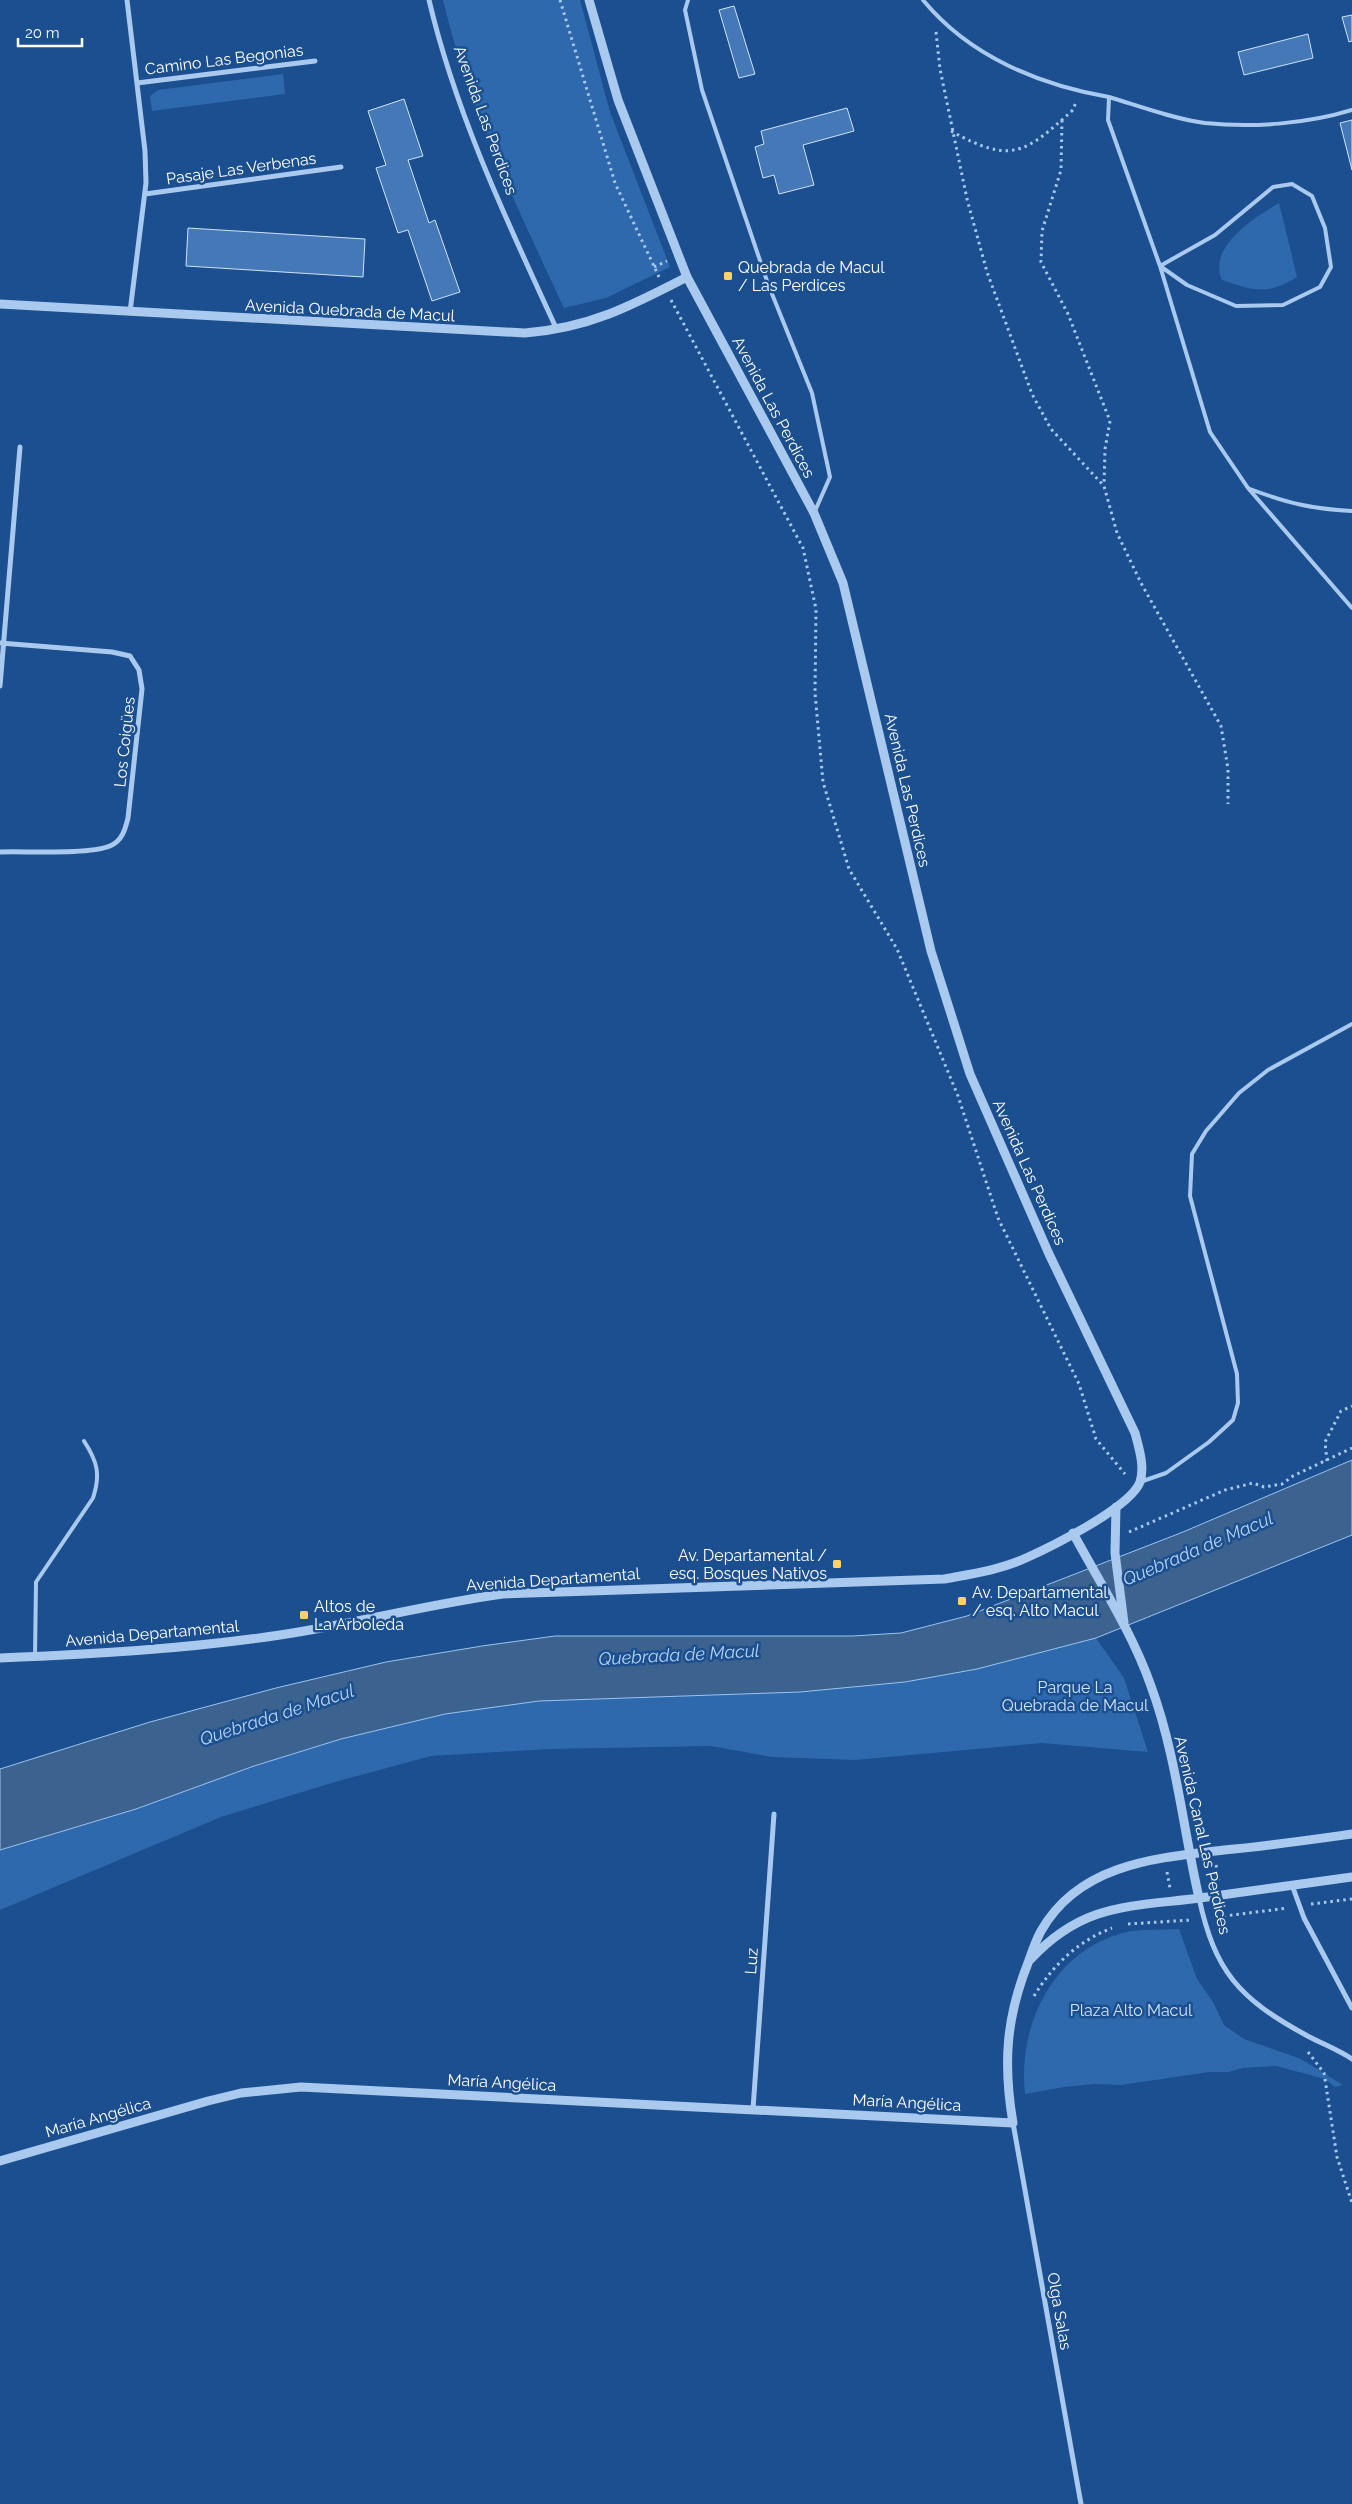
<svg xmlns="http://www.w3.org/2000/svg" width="1352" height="2504" font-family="Raleway,sans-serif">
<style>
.green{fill:#2e69ad}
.water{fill:#3c6290;stroke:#9cc4f0}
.building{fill:#4478b7;stroke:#cfe3fa}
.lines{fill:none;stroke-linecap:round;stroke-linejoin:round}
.path{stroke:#a9c9ee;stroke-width:3;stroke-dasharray:2.5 4;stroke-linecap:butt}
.service{stroke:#a9c9ee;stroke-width:4}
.minor{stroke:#a9c9ee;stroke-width:5}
.tertiary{stroke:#a9c9ee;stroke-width:9}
.poi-dot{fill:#ffd166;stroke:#1b4f8f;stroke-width:2}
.labels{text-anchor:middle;stroke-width:5;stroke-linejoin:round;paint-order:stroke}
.street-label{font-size:16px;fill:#fff;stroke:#1b4f8f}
.poi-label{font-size:16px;fill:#fff;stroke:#1b4f8f;text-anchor:start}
.park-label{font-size:16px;fill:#cfe3fa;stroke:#1b4f8f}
.water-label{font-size:18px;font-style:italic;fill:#b5d3f5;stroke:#1b4f8f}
</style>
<rect width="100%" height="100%" fill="#1b4f8f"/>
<path class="green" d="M443,0h137l30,112 60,155 -64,31 -42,10c-46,-99 -96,-201 -121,-308z
M283,74l2,20 -133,17 -2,-15 8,-6z
M1279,203l18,74c-29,18 -43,14 -75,3 -15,-33 33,-63 57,-77z
M1096,1638l28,40 24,74 -106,-9 -187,17 -83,-3 -61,-11 -162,3 -118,7 -96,26 -114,35 -221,93v-60l136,-41 118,-43 87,-27 104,-25 94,-13 261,-9 105,-10 72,-13z
M1179,1929l18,50 16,23 11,23 20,14 57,20 42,26 -8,2 -10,-8 -49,-13 -33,2 -15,4h-19l-88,13 -27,-1 -30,3 -39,7c-8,-71 31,-149 107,-163 15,-2 32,-1 47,-2z"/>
<path class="water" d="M1352,1460v75l-256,103 -119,31 -72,13 -105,10 -261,9 -94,13 -104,25 -87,27 -118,43 -136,41v-81l150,-47 126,-34 110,-26 96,-16 73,-10h297l49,-3 66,-17 216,-84z"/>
<path class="building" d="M734,6l21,68 -16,4 -20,-68z
M1352,15v26l-3,1 -7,-25z
M1308,34l5,24 -69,17 -6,-23z
M404,99l19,57 -15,4 21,63 6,-3 25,72 -28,9 -24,-71 -10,3 -22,-65 10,-3 -18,-54z
M847,108l7,23 -51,14 11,40 -35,9 -5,-19 -11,3 -8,-31 9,-3 -3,-13z
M1352,120v50l-12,-47z
M188,228l177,11 -2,38 -177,-11z"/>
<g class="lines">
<path class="path" d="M560,0l55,183 44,94
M936,32l4,37 27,130 20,73 45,122 19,35 53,57 13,47 24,50 80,143 7,43v35
M1062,120l-1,50 -19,61 -1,31 27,52 42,107 -5,28 -1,36
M951,131c61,34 74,22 122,-21l3,-8
M654,267l13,-6
M671,300l132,248 13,61 -1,84 8,89 26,87 48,80 61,147 40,122 81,166 17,55 29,35
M1327,1461l-2,-19 16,-31 11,-5
M1129,1532l96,-42 28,-7 11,4 18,-3 11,-8 59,-28
M1216,1865l3,16
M1167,1872l3,16
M1311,1904l41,-5
M1217,1917l71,-9
M1128,1924l63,-4
M1034,1996c19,-31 44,-55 78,-68
M1308,2052l16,21 13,84 15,46"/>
<path class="service" d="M688,0l-3,10 17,80 66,194 44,109 18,84 -15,34
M923,0c46,56 116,85 186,97l-1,23 52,146 50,166 38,56 104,120
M1109,97c30,9 65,22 96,26 47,5 102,1 147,-13
M1292,184l20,12 13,32 6,39 -11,20 -37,18 -47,1 -49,-21 -27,-19 55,-31 58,-48z
M1250,489c37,14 62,20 102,22
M1140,1482l26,-9 43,-31 24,-22 5,-17 -1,-29 -47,-178 2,-42 14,-23 33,-38 29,-23 84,-46
M35,1657l1,-75 57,-84c8,-24 4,-37 -9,-57"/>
<path class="minor" d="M127,0l18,151 1,32 -16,129
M429,0c27,115 79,223 128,330
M137,83l178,-22
M145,194l196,-27
M0,643l112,9 18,4 9,14 3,19 -14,129c-3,12 -6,23 -18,28 -23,9 -83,5 -110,6
M0,686l20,-239
M1292,1885l12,33 48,90
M1199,1898c16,74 40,100 105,136 16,9 33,15 48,25
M753,2109l21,-295
M1013,2123l68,381"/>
<path class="tertiary" d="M0,304l525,29c64,-5 106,-27 162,-56
M1116,1507l-1,46 9,70
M1073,1533c27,50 59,99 78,153 25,68 32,142 48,212
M0,1658c94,-4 187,-9 280,-23 75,-11 148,-31 223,-41l441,-15c27,-5 56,-9 82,-21 25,-11 105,-51 114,-76 5,-15 -1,-34 -5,-49l-86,-179 -79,-180 -39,-123 -88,-368 -29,-70 -127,-236 -69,-177 -29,-100
M1030,1960c53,-57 99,-53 170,-62 51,-7 101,-14 152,-21
M0,2161l208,-60 33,-8 60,-6 712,36c-10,-59 -7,-105 15,-160 4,-11 7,-21 13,-32 38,-67 114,-73 183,-81 43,-4 85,-10 128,-16"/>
</g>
<g class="poi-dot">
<rect x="723" y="271" width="10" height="10" rx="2.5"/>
<rect x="832" y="1559" width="10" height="10" rx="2.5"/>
<rect x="957" y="1596" width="10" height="10" rx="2.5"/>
<rect x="299" y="1610" width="10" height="10" rx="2.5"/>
</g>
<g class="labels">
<g class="street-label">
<text transform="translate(224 59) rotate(-7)" y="6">Camino Las Begonias</text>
<text transform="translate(486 120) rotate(70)" y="6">Avenida Las Perdices</text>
<text transform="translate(241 168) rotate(-8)" y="6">Pasaje Las Verbenas</text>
<text transform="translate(350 310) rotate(3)" y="6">Avenida Quebrada de Macul</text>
<text transform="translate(774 407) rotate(62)" y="6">Avenida Las Perdices</text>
<text transform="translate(124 742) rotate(-84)" y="6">Los Coigües</text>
<text transform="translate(908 790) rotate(77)" y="6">Avenida Las Perdices</text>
<text transform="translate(1030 1172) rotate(66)" y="6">Avenida Las Perdices</text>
<text transform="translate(553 1579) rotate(-4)" y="6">Avenida Departamental</text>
<text transform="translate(152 1633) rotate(-5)" y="6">Avenida Departamental</text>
<text transform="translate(1203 1835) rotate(77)" y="6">Avenida Canal Las Perdices</text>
<text transform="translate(751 1961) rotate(-86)" y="6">Luz</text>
<text transform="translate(502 2082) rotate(3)" y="6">María Angélica</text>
<text transform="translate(907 2102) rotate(3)" y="6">María Angélica</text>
<text transform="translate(98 2117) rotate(-16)" y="6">María Angélica</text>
<text transform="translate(1060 2311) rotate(80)" y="6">Olga Salas</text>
</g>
<g class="poi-label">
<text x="738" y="273">Quebrada de Macul<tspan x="738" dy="18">/ Las Perdices</tspan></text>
<text x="827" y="1561" text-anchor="end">Av. Departamental /<tspan x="827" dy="18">esq. Bosques Nativos</tspan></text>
<text x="972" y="1598">Av. Departamental<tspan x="972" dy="18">/ esq. Alto Macul</tspan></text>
<text x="314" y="1612">Altos de<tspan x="314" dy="18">La Arboleda</tspan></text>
</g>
<g class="park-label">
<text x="1075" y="1693">Parque La<tspan x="1075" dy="18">Quebrada de Macul</tspan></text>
<text x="1131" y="2016">Plaza Alto Macul</text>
</g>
<g class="water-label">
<text transform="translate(1198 1549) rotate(-23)" y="6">Quebrada de Macul</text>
<text transform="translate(679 1655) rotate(-3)" y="6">Quebrada de Macul</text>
<text transform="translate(277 1715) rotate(-18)" y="6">Quebrada de Macul</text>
</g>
</g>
<path d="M18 38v8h64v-8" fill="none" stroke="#ffffff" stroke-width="2.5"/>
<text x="25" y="38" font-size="15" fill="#ffffff" stroke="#1b4f8f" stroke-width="4" paint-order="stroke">20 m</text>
</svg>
